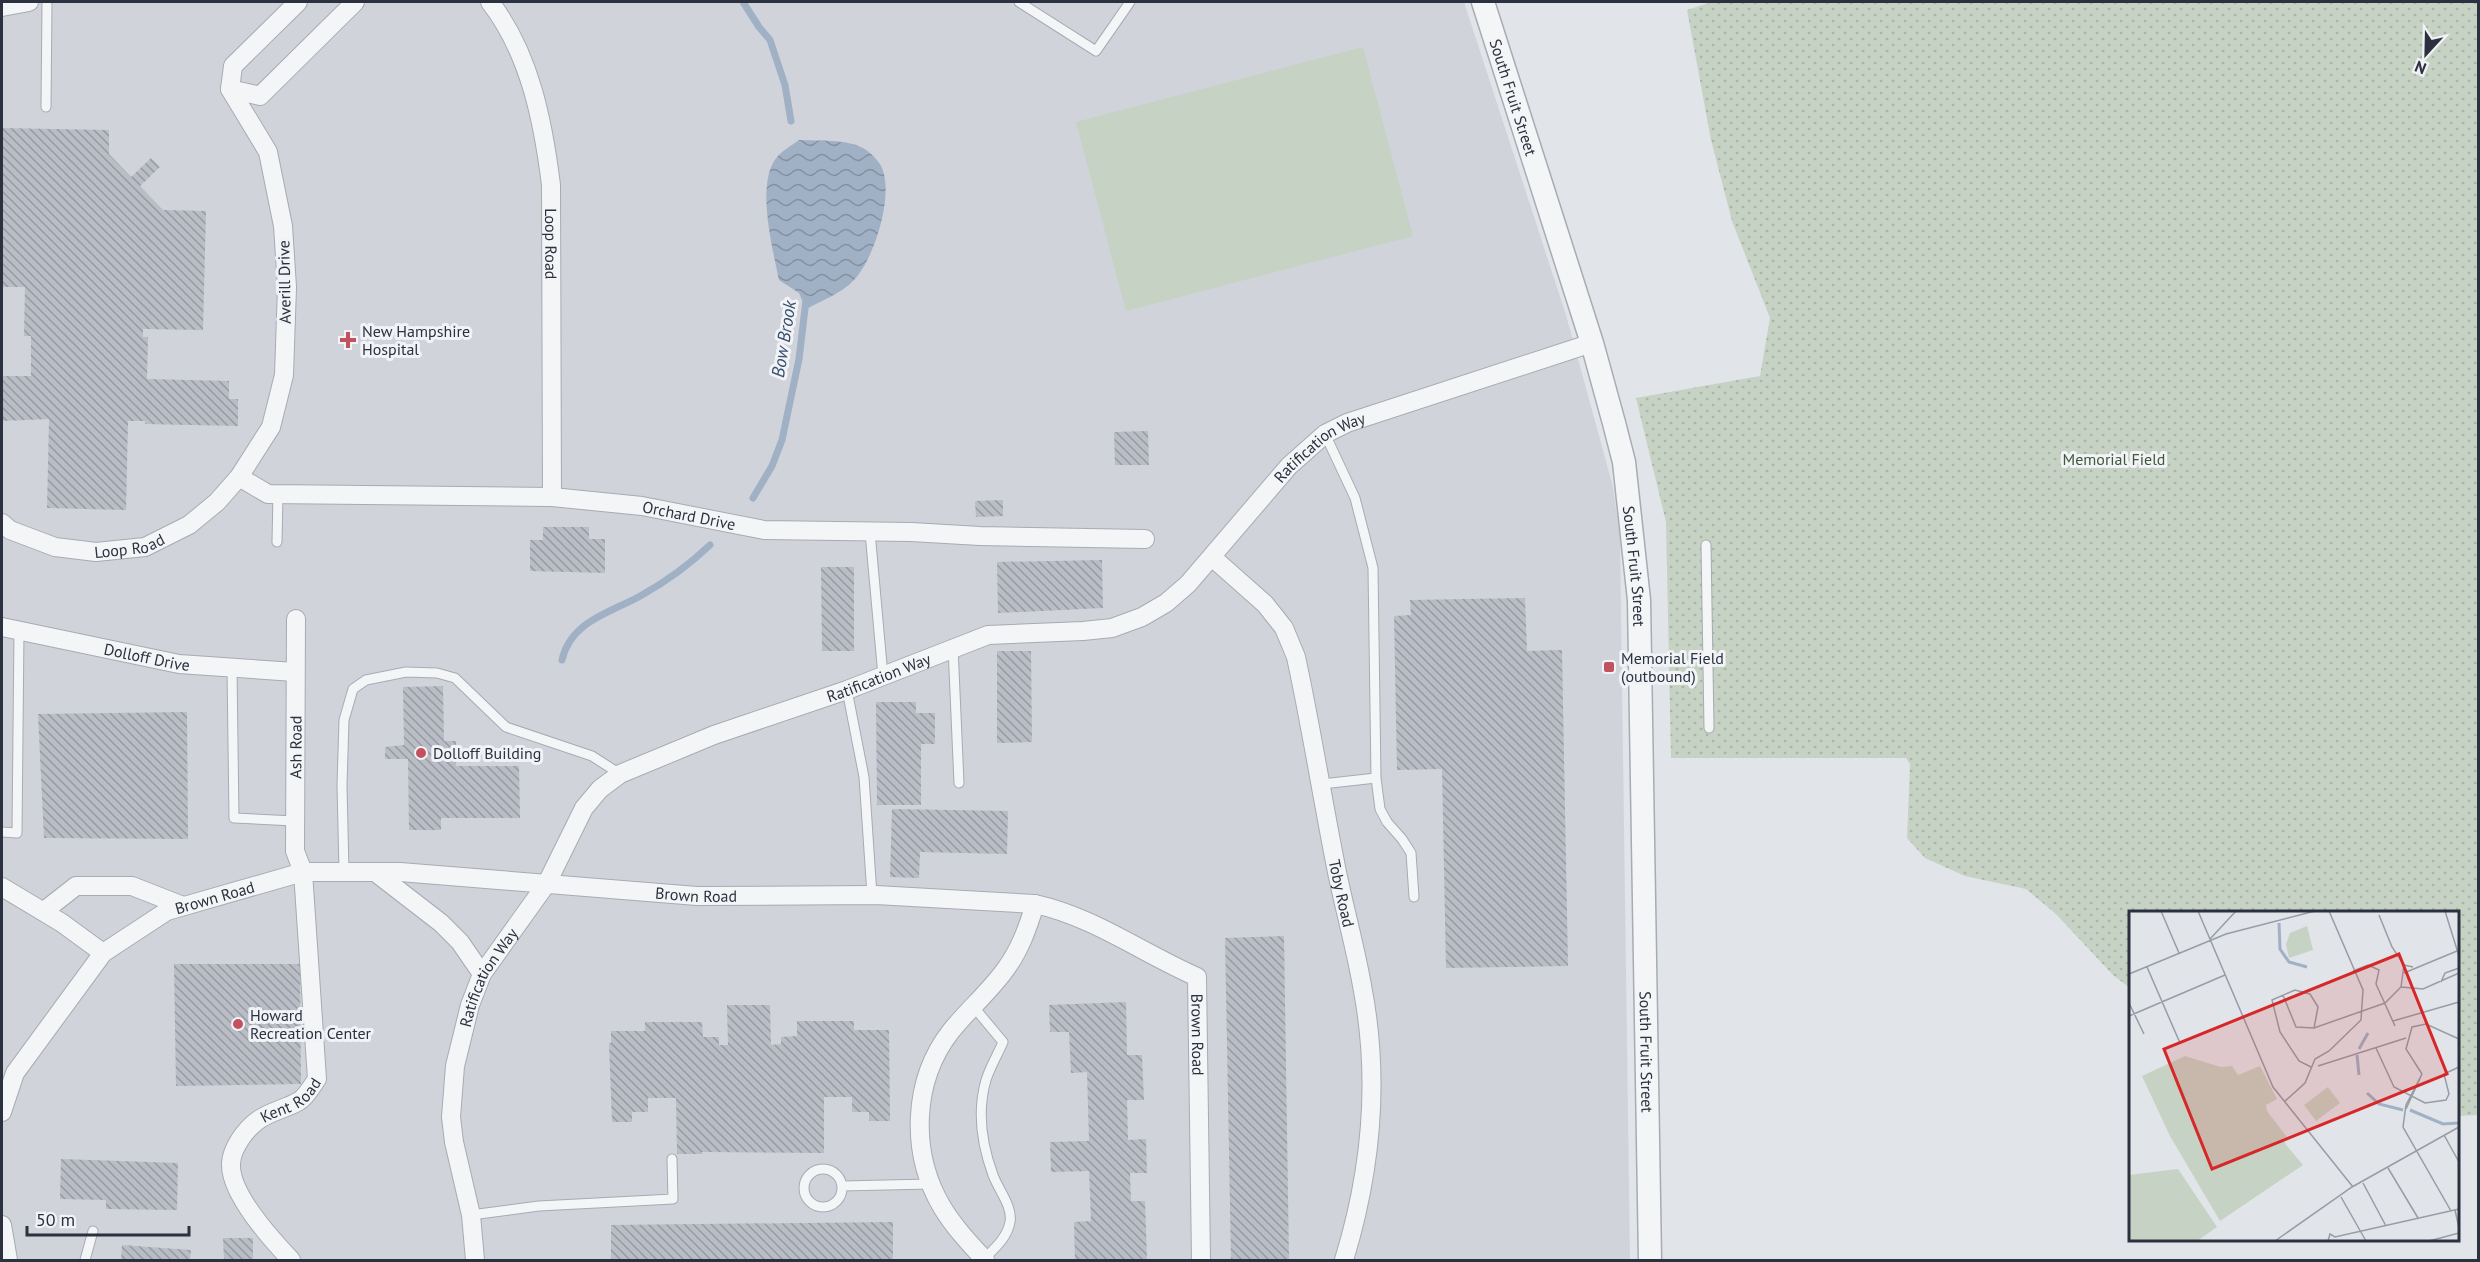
<svg xmlns="http://www.w3.org/2000/svg" width="2480" height="1262" font-family="'PT Sans',sans-serif">
<style>
.built{fill:#d0d3da}
.grass{fill:#c6d2c3}
.park{fill:url(#park-dots)}
.water{fill:url(#water-waves)}
.lines{fill:none;stroke-linecap:round;stroke-linejoin:round}
.stream{stroke:#a0b0c5;stroke-width:7}
.building{fill:url(#building-back-hatch)}
.service-casing{stroke:#a7abb3;stroke-width:11}
.minor-casing{stroke:#a7abb3;stroke-width:20}
.tertiary-casing{stroke:#a7abb3;stroke-width:25}
.service{stroke:#f4f5f7;stroke-width:9}
.minor{stroke:#f4f5f7;stroke-width:18}
.tertiary{stroke:#f4f5f7;stroke-width:22}
.poi-dot{fill:#c2525e;stroke:#f1f3f6;stroke-width:2}
.labels{text-anchor:middle;stroke-width:6;stroke-linejoin:round;paint-order:stroke}
.street-label{font-size:16px;fill:#2b313f;stroke:#f1f3f6}
.poi-label{font-size:16px;fill:#2b313f;stroke:#f1f3f6;text-anchor:start}
.park-label{font-size:16px;fill:#3e593a;stroke:#f1f3f6}
.water-label{font-size:18px;font-style:italic;fill:#394f6f;stroke:#f1f3f6}
.inset-river{fill:none;stroke:#a0b0c5;stroke-width:3}
.inset-road{fill:none;stroke:#989ca5;stroke-width:1.5}
.view{fill:#d62828;fill-opacity:0.15;stroke:#d62828;stroke-width:3}
.inset-edge{fill:none;stroke:#2b313f;stroke-width:3}
</style>
<defs>
<pattern id="park-dots" width="8" height="8" patternUnits="userSpaceOnUse" patternTransform="scale(1.5)"><rect width="8" height="8" fill="#c6d2c3"/><path d="M2 2h.1M6 6h.1" fill="none" stroke="#aab5a9" stroke-width="1.8" stroke-linecap="round"/></pattern>
<pattern id="water-waves" width="16" height="10" patternUnits="userSpaceOnUse" patternTransform="scale(1.5)"><rect width="16" height="10" fill="#a0b0c5"/><path d="M0 5q4-4 8 0t8 0" fill="none" stroke="#8390a1"/></pattern>
<pattern id="building-back-hatch" width="6" height="6" patternUnits="userSpaceOnUse" patternTransform="scale(1.5)"><rect width="6" height="6" fill="#b9bdc5"/><path d="M-1 5l2 2M0 0l6 6M5-1l2 2" fill="none" stroke="#979aa1"/></pattern>
</defs>
<rect width="100%" height="100%" fill="#e1e4e9"/>
<path class="built" d="M2,2h1462l102,313 47,172 7,51 10,722h-1628z"/>
<path class="grass" d="M1363,47l50,189 -287,75 -50,-189z"/>
<path class="park" d="M1712,2h766v1113l-20,1v-204h-328v76l-17,-13 -57,-61 -30,-25 -61,-13 -40,-18 -18,-20 3,-74 -4,-6h-235l-5,-236 -30,-124 124,-22 10,-58 -38,-97 -21,-81 -24,-130z"/>
<path class="water" d="M799,140c20,1 46,-1 64,8 6,3 17,14 19,20 12,28 -8,91 -28,112 -12,13 -33,21 -48,29l-7,-16 -20,-13c-6,-30 -24,-97 -2,-123 5,-6 15,-12 22,-17z"/>
<g class="lines">
<path class="stream" d="M743,2l16,25 11,13 15,45 6,36
M753,498l19,-32 10,-26 17,-81 7,-59
M562,660c9,-40 51,-48 80,-65 25,-14 48,-31 68,-50"/>
</g>
<path class="building" d="M2,128l107,2v24l22,23 20,-19 9,9 -20,19 23,24 43,1 -3,119 -60,-1v8h5l-1,42 82,2v18h9v27l-93,-2v-3h-17l-2,89 -79,-2 2,-89 -47,2v-45h29v-40h-7l1,-49h-23z
M1148,431l1,34h-34l-1,-33z
M1003,500v16l-27,1 -1,-16z
M543,527h46v12h16v34l-75,-2v-31h13z
M1102,560l1,48 -105,5 -1,-51z
M821,567h33v84h-32z
M1525,598l2,53 35,-1 6,316 -122,2 -4,-199 -45,1 -3,-154 17,-1 -1,-15z
M997,651h34l1,91 -35,1z
M443,686l1,55h12v25h63l1,52h-79v12h-32l-1,-71h-23v-12l19,-2 -1,-58z
M876,702h40v11h19v31h-14v61h-44z
M187,712l1,127 -144,-1 -6,-124z
M892,809l116,2 -1,43 -87,-2 -1,26 -29,-1z
M1284,936l5,324h-58l-6,-322z
M174,964h126l1,120 -125,2z
M1126,1002l1,53h15l2,45h-17l1,40 18,-1 1,34h-17l1,28h14l2,59h-72l-1,-38 17,-1 -2,-50 -38,1 -1,-30 39,-1 -2,-69 -16,1 -2,-41h-19l-1,-27z
M727,1005h43l1,40 10,-1v-7l16,-1v-15h57v9h35l1,91h-21v-9h-17v-15h-28v56l-122,-1v2h-25l-1,-56h-28v14h-16v10h-20l-3,-79h2v-12h34v-9h57l1,15h16v8h9z
M61,1159l117,4 -1,47 -71,-1v-9l-46,-1z
M893,1222v38h-282v-35z
M223,1238h30v22h-29z
M122,1245l69,5 -1,10h-69z"/>
<g class="lines">
<g class="service-casing">
<path id="service" d="M1019,2l77,49 34,-49
M46,107l1,-105
M870,532l13,144
M277,542l1,-48
M1706,545l3,183
M953,647l6,136
M232,668l2,150 60,3
M847,690l17,87 8,118
M1376,778l4,31 7,13 15,17 9,14 3,44
M1322,784l54,-6 -3,-210 -18,-70 -30,-64
M2,832l15,1 2,-203
M344,872l-2,-87 2,-65 9,-31 13,-9 40,-8 31,1 18,5 51,49 86,29 28,18
M973,1006l30,36c-5,12 -13,25 -17,38 -9,31 -4,65 7,95 5,14 20,32 17,47 -3,16 -15,26 -26,37
M804 1188a19 19 0 1 1 38 0a19 19 0 1 1-38 0Z
M842,1186l88,-2
M471,1215l68,-9 134,-7 -1,-40
M85,1260l8,-29"/>
</g>
<g class="minor-casing">
<g id="minor">
<path d="M298,2l-65,64 -3,23 30,7 95,-94"/>
<path id="s1" d="M490,2c40,52 53,119 61,183l1,312"/>
<path d="M2,7l27,-5"/>
<path id="s2" d="M239,477l29,17 284,3 90,9 122,24 147,2 69,4 165,3"/>
<path id="s3" d="M2,523l8,7 45,17 41,5 49,-5 44,-22 28,-23 22,-25 32,-50 13,-52 3,-88 -4,-61 -15,-74 -38,-63"/>
<path id="s4" d="M1213,558l52,46 19,24 12,29c15,69 26,140 40,210 8,41 20,82 27,124 17,92 8,181 -19,269"/>
<path id="s5" d="M2,627l177,37 116,8"/>
<path d="M375,872l66,51 19,19 22,32"/>
<path d="M2,887l60,36 41,30"/>
<path d="M44,911l32,-25h56l51,20"/>
<path id="s6" d="M2,1112l13,-39 88,-120 64,-42 136,-39h97l297,24 179,-1 159,9c59,13 107,49 162,73l4,283"/>
<path d="M2,1225l6,35"/>
<path id="s7" d="M291,1260c-19,-20 -62,-67 -60,-97 1,-15 14,-33 26,-42 13,-10 29,-12 42,-20 7,-4 13,-15 18,-22l-14,-207 -8,-21 1,-232"/>
<path id="s8" d="M475,1260l-4,-45 -17,-73 -3,-25 4,-51 15,-61 12,-31 65,-91 37,-75 16,-19 20,-15 94,-39 133,-45 141,-55 95,-4 29,-3 30,-11 24,-14 22,-19 101,-118 36,-32 22,-11 245,-80"/>
<path d="M985,1260c-15,-16 -31,-33 -43,-53 -32,-54 -30,-126 9,-176 17,-21 38,-39 54,-61 15,-20 23,-43 30,-66"/>
</g>
</g>
<g class="tertiary-casing">
<g id="tertiary">
<path id="s9" d="M1483,2l109,341 22,80 10,39 15,138 11,660"/>
</g>
</g>
<use href="#service" class="service"/>
<use href="#minor" class="minor"/>
<use href="#tertiary" class="tertiary"/>
</g>
<g class="poi-dot">
<path d="M345 331h6v6h6v6h-6v6h-6v-6h-6v-6h6z"/>
<rect x="1603" y="661" width="12" height="12" rx="3"/>
<circle cx="421" cy="753" r="6"/>
<circle cx="238" cy="1024" r="6"/>
</g>
<g class="labels">
<g class="street-label">
<text dy="6" stroke="none"><textPath href="#s9" startOffset="100">South Fruit Street</textPath></text>
<text dy="6" stroke="none"><textPath href="#s1" startOffset="254">Loop Road</textPath></text>
<text transform="translate(284 282) rotate(-91)" y="6">Averill Drive</text>
<text dy="6" stroke="none"><textPath href="#s8" startOffset="1336">Ratification Way</textPath></text>
<text dy="6" stroke="none"><textPath href="#s2" startOffset="456">Orchard Drive</textPath></text>
<text dy="6" stroke="none"><textPath href="#s3" startOffset="134">Loop Road</textPath></text>
<text dy="6" stroke="none"><textPath href="#s9" startOffset="586">South Fruit Street</textPath></text>
<text dy="6" stroke="none"><textPath href="#s5" startOffset="148">Dolloff Drive</textPath></text>
<text dy="6" stroke="none"><textPath href="#s8" startOffset="814">Ratification Way</textPath></text>
<text dy="6" stroke="none"><textPath href="#s7" startOffset="576">Ash Road</textPath></text>
<text dy="6" stroke="none"><textPath href="#s6" startOffset="802">Brown Road</textPath></text>
<text dy="6" stroke="none"><textPath href="#s4" startOffset="372">Toby Road</textPath></text>
<text dy="6" stroke="none"><textPath href="#s6" startOffset="316">Brown Road</textPath></text>
<text dy="6" stroke="none"><textPath href="#s8" startOffset="292">Ratification Way</textPath></text>
<text dy="6" stroke="none"><textPath href="#s6" startOffset="1377">Brown Road</textPath></text>
<text dy="6" stroke="none"><textPath href="#s9" startOffset="1072">South Fruit Street</textPath></text>
<text dy="6" stroke="none"><textPath href="#s7" startOffset="207">Kent Road</textPath></text>
</g>
<g class="poi-label">
<text x="362" y="337">New Hampshire<tspan x="362" dy="18">Hospital</tspan></text>
<text x="1621" y="664">Memorial Field<tspan x="1621" dy="18">(outbound)</tspan></text>
<text x="433" y="759">Dolloff Building</text>
<text x="250" y="1021">Howard<tspan x="250" dy="18">Recreation Center</tspan></text>
</g>
<g class="park-label">
<text x="2114" y="465">Memorial Field</text>
</g>
<g class="water-label">
<text transform="translate(784 339) rotate(-81)" y="6">Bow Brook</text>
</g>
</g>
<g transform="translate(2129 911)">
<rect width="330" height="330" fill="#e1e4e9"/>
<path d="M178,15l6,24 -24,8 -3,-14 4,-11zM199,176l12,16 -24,18 -12,-16z" fill="#c6d2c3"/>
<path d="M56,145l36,11 11,-1 6,9 22,-9 17,33 -11,6 1,6 20,26 -4,3 4,6 16,19 -83,56 -50,-85 -28,-60zM49,258l39,58 -20,14h-68v-66z" fill="#c6d2c3"/>
<path class="inset-river" d="M150,12l1,26 9,13 18,5M230,138l9,-16M228,144l2,20M238,182l12,11 24,6M281,199l33,14 15,-1"/>
<path class="inset-road" d="M32,0l18,42M69,0l75,176 80,100M316,0l14,45M250,4l13,32 12,18 9,2M81,28l26,-28M18,56l33,76M224,60l15,-6 11,5 -3,14 19,42M275,62l53,-22M0,63l97,-40 89,-23M312,71l4,-9 14,-5M272,76l22,2 36,-16M154,84l13,32 18,1 71,-25 16,-16 3,-22M0,92l15,31M0,105l96,-41M264,110l66,-19M247,137l18,39 31,16 21,-3 3,-6 -5,-20 15,-7M189,155l88,-28M182,156l-12,-6 -19,-29 -8,-32 23,-10 15,4 8,13 -4,21M293,163l-16,-25 6,-22 14,-3 33,15M155,191l21,-19 10,-24 14,-8 32,-31 2,-30 -34,-79M277,198l16,-35 -16,31 -3,22 48,84M315,224l15,27M259,257l30,50M234,272l23,43M212,286l25,44M326,299l4,18M146,330l77,-54 107,-60M199,330l2,-7 5,3 124,-28M300,330l30,-8"/>
<path class="view" d="M270,43l48,120 -235,95 -48,-120z"/>
<rect width="330" height="330" class="inset-edge"/>
</g>
<rect width="2480" height="1262" fill="none" stroke="#2b313f" stroke-width="6"/>
<g transform="translate(2426 54) rotate(202)" stroke="#f1f3f6" stroke-width="4.5" paint-order="stroke">
<path d="M0-4.5L10 22L0 15L-10 22Z" fill="#2b313f"/>
<text y="-9" font-size="16" font-weight="bold" text-anchor="middle" fill="#2b313f">N</text>
</g>
<path d="M27 1226v9h162v-9" fill="none" stroke="#2b313f" stroke-width="3"/>
<text x="36" y="1226" font-size="18" fill="#2b313f" stroke="#f1f3f6" stroke-width="4.5" paint-order="stroke">50 m</text>
</svg>
